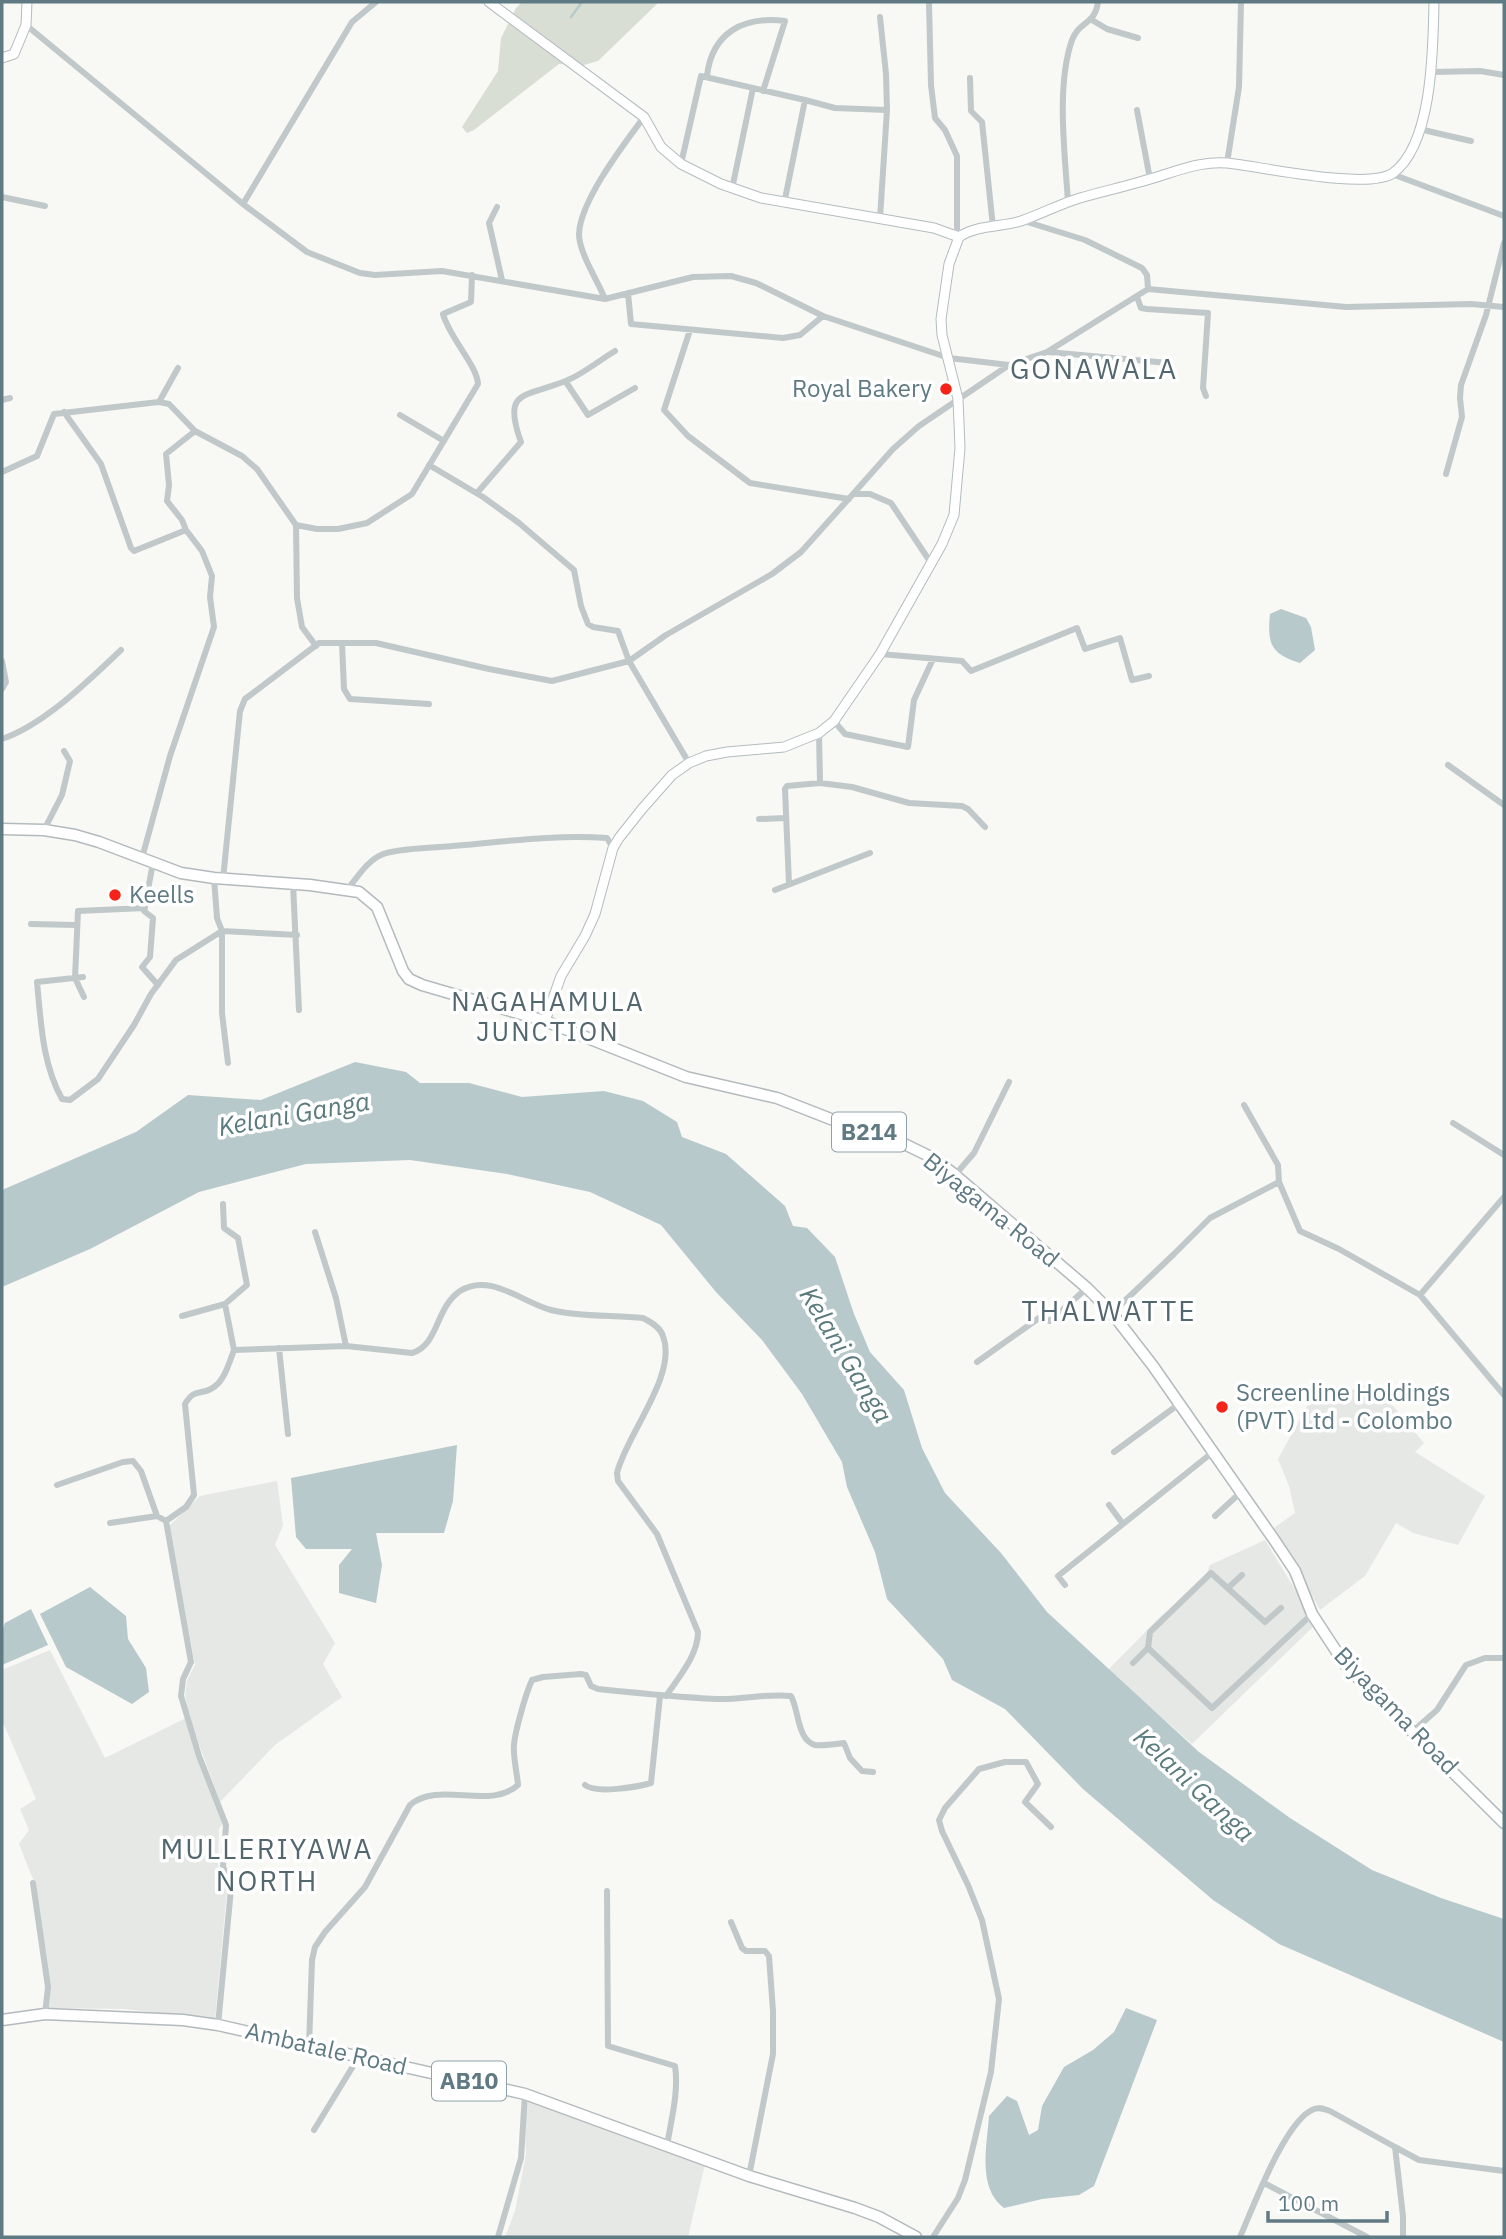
<svg xmlns="http://www.w3.org/2000/svg" width="1506" height="2239" font-family="'IBM Plex Sans',sans-serif">
<style>
.built{fill:#e6e8e6}
.green{fill:#d9ded4}
.water{fill:#b7c9cb}
.lines{fill:none;stroke-linecap:round;stroke-linejoin:round}
.stream{stroke:#b7c9cb;stroke-width:2.5}
.secondary-casing{stroke:#b3bcbf;stroke-width:11}
.primary-casing{stroke:#b2babd;stroke-width:13}
.street{stroke:#c0c8ca;stroke-width:6}
.secondary{stroke:#fff;stroke-width:9}
.primary{stroke:#fff;stroke-width:10}
.poi-dot{fill:#f62318;stroke:#fff;stroke-width:2.5}
.labels{text-anchor:middle;stroke-width:7;stroke-linejoin:round;paint-order:stroke}
.shield{fill:#fff;stroke:#90a2a9;stroke-width:2}
.shield-label{font-size:23px;font-weight:bold;fill:#607a84}
.poi-label{font-size:24px;fill:#607a84;stroke:#fff;text-anchor:start}
.street-label{font-size:24px;fill:#607a84;stroke:#fff}
.neighbourhood-label{font-size:26px;letter-spacing:2px;fill:#53676e;stroke:#fff}
.water-label{font-size:26px;font-style:italic;fill:#5b7b7e;stroke:#fff}
.quarter-label{font-size:28px;letter-spacing:2px;fill:#53676e;stroke:#fff}
</style>
<rect width="100%" height="100%" fill="#f8f8f5"/>
<path class="built" d="M1366,1385l18,10 40,48 -9,9 70,44 -27,49 -45,-12 -17,-10 -31,53 -45,34 -35,-61 -14,-19 24,-17 -6,-27 -11,-27 29,-53z
M277,1481l6,44 -8,20 60,98 -12,21 19,33 -67,48 -55,57 -31,-85 -4,-21 2,-16 8,-15 -26,-139 31,-30z
M1265,1540l51,84 -124,120 -84,-74 52,-53 43,-34 7,-18z
M50,1650l55,108 81,-40 37,105 -4,6 -1,36 9,25 -12,130 -90,-11 -78,-1v-49l-14,-80 -14,-35 10,-14 -9,-21 16,-10 -34,-79v-50z
M528,2100l177,64 -17,73h-183l10,-26 11,-57 -1,-29z"/>
<path class="green" d="M522,2h137l-61,59 -14,4 -25,-1 -85,66 -7,3 -5,-6 36,-56 3,-33 15,-30z"/>
<path class="water" d="M1281,609l25,9 5,9 4,23 -15,13c-29,-9 -33,-19 -30,-49z
M355,1062l51,10 14,11h49l53,14 82,-6 39,10 34,21 5,15 44,17 59,52 8,20 14,2 28,29 19,57 16,38 34,38 18,58 23,45 56,60 46,59 152,140 91,66 82,52 69,28 63,21v123l-225,-98 -66,-44 -130,-111 -78,-80 -53,-29 -9,-21 -56,-60 -12,-47 -28,-65 -5,-25 -40,-68 -40,-54 -46,-48 -55,-67 -71,-33 -83,-18 -97,-14 -104,4 -107,28 -109,57 -88,38v-97l134,-58 52,-37 73,5z
M457,1445l-4,56 -9,32h-68l6,32 -6,38 -37,-10v-28l13,-16h-46l-10,-12 -5,-59z
M90,1587l36,29 2,23 18,29 3,24 -17,12 -66,-37 -26,-53z
M31,1609l17,36 -46,20v-34l3,-8z
M1126,2008l31,12 -63,166 -15,9 -37,4 -38,9c-27,-20 -17,-62 -15,-92l18,-20 10,5 12,34 9,-5 4,-24 22,-39 29,-17 21,-18z"/>
<g class="lines">
<path class="stream" d="M571,17l11,-15"/>
<g class="secondary-casing">
<path id="secondary" d="M489,2l155,115 17,30 20,17 40,20 40,14 173,30 25,9
M2,58l12,-4 12,-29 1,-23
M959,237c17,-12 43,-10 62,-16 20,-7 39,-17 59,-23 28,-8 56,-14 83,-23 25,-8 45,-15 72,-11 32,4 134,26 158,9 40,-29 40,-126 41,-171
M545,1021l16,-45 24,-40 10,-22 18,-66 6,-10 23,-29 30,-34 17,-12 17,-7 21,-4 57,-5 35,-14 15,-12 46,-67 62,-110 12,-29 6,-67 -2,-49 -16,-64 -1,-16 8,-55 10,-27"/>
</g>
<g class="primary-casing">
<path id="primary" d="M2,829l42,1 31,5 24,7 82,31 33,5 96,7 49,7 18,15 26,64 6,8 13,6 123,36 141,56 91,21 64,25 53,16 39,19 22,17 132,113 25,25 41,53 122,175 20,30 17,43 34,52 158,157
M2,2020l43,-6 138,6 35,5 307,69 224,82 106,32 24,9 37,20"/>
</g>
<path class="street" d="M929,2l2,83 4,33 10,12 12,26v79
M880,17l6,57 1,36 -7,108
M1092,20l15,9 31,9
M26,25l217,179 64,48 53,21 15,2 67,-4 163,28 88,-22 38,-1 25,7 67,33 126,42 60,7 38,-13 101,-63 198,18 125,-3 33,3
M1432,72l48,-1 24,4
M707,76c5,-44 37,-60 78,-55l-22,70
M970,78l1,33 11,11 11,105
M805,100l30,8 52,2
M1137,110l13,69
M1419,129l52,12
M1227,163l12,-76 2,-85
M681,164l20,-88 104,24 -21,104
M1392,174l112,42
M732,189l21,-101
M2,197l43,9
M1068,202c-3,-48 -12,-116 4,-162 7,-19 23,-15 26,-38
M243,204l109,-182 24,-20
M497,207l-8,16 13,57
M1024,221l61,19 57,28 5,7 1,14
M628,293l3,31 152,14 17,-3 23,-19
M1137,297l4,11 6,1 61,4 -5,75 3,8
M605,299c-7,-18 -26,-46 -26,-65 1,-33 45,-90 65,-117
M690,330l-26,80 24,26 62,47 99,16
M1048,352l120,11
M566,382l22,33 47,-27
M2,400l8,-2
M159,402l19,-34
M64,412l37,52 30,84 3,3 52,-21 16,21 10,25 -2,21 4,30 -44,129 -28,102
M400,415l44,26
M429,465l54,32 36,26 55,47 7,36 7,18 5,3 25,4 11,30 60,102
M2,472l35,-16 17,-42 105,-12 10,2 26,27 47,25 15,13 39,56 21,4h21l29,-6 45,-29 66,-110c-1,-19 -29,-47 -35,-70l28,-12 1,-27
M1446,474l16,-57 -2,-19 1,-13 25,-70 18,-72
M477,493l44,-51c-19,-52 3,-45 42,-60 18,-6 35,-21 52,-31
M853,494l40,-45 26,-23 90,-61
M296,525l1,73 5,29 14,19
M186,530l-4,-10 -15,-19 2,-16 -3,-31 29,-23
M342,643l2,46 6,10 79,5
M880,654l82,7 9,10 106,-43 8,21 35,-11 12,42 17,-4
M2,661l4,21 -4,7
M834,721l11,13 63,13 6,-47 19,-41
M2,739c43,-15 86,-58 119,-89
M1448,765l56,40
M820,783l32,4 57,16 53,3 6,3 17,18
M759,819l26,-1
M44,830l18,-35 8,-34 -6,-10
M153,863l-9,48 9,7 -3,39 -8,10 16,18
M214,878l3,40 5,13v82l6,50
M223,879l17,-168 5,-12 74,-56h57l113,26 63,12 77,-20 37,-26 106,-61 29,-22 52,-58h17l21,9 40,60
M293,884l6,126
M789,884l-4,-95 2,-3 33,-3 -1,-50
M347,890c9,-11 20,-29 34,-35 12,-6 44,-7 58,-8 56,-4 112,-13 168,-9l6,10
M775,890l95,-37
M31,924l45,1
M83,977l-46,5c4,40 5,81 25,117l8,1 28,-21 36,-54 17,-31 25,-34 46,-29 75,4
M84,997l-9,-19 3,-67 67,-3
M1453,1123l51,32
M955,1175l19,-22 35,-71
M1279,1182l21,49 39,18 81,46
M1504,1197l-84,98 84,100
M315,1232l21,66 10,48
M225,1304l9,46 112,-4 66,7c27,-8 23,-45 48,-62 30,-19 63,12 91,19 27,7 64,5 92,8 8,4 17,9 20,18 15,39 -37,99 -46,137l1,8 39,53 41,98c0,23 -19,45 -32,64
M1112,1313l62,-59 36,-36 69,-36 -1,-17 -34,-60
M182,1316l43,-12 22,-19 -9,-47 -14,-10 -1,-24
M279,1348l9,86
M977,1362l62,-44 11,3 37,-33
M1114,1452l65,-48
M57,1485l66,-23 10,-1 8,10 16,45
M1109,1505l14,19
M1215,1516l26,-24
M166,1521l20,-14 8,-12 -9,-91c10,-17 17,-8 29,-17 11,-8 15,-24 20,-37
M110,1523l47,-7 9,5 25,141 -8,17 -2,17 18,60 27,69 -3,41 8,23 -13,136
M1065,1585l-7,-9 155,-124
M1228,1588l14,-13
M1281,1608l-16,14 -54,-49 -61,59 -2,16 64,60 100,-94
M1133,1663l15,-15
M1412,1732l25,-22 29,-45 19,-7h19
M585,1785c11,9 52,2 66,-2l9,-87
M33,1883l15,104 -3,27
M607,1891l1,155 67,20c4,26 -4,54 -8,80
M731,1922l11,26 4,3h19l4,5 4,55v43l-24,122
M309,2046l3,-86 3,-13 10,-15 40,-45 45,-82c29,-25 79,6 108,-20 -1,-13 -5,-27 -4,-40 1,-14 12,-52 18,-65l11,-3 38,-3 5,1 5,11 7,3c39,4 78,8 118,10 25,1 51,-6 75,-3 8,14 6,44 24,49 9,1 21,-1 29,-2l6,15 12,13 11,1
M314,2130l44,-72
M1264,2183l103,54
M498,2237l23,-79 4,-64
M933,2237l25,-39 7,-18 26,-108 8,-73 -17,-79 -14,-35 -26,-54 -3,-11 6,-12 34,-39 26,-7h21l12,22 -13,18 26,25
M1240,2237c13,-29 45,-117 74,-128 6,-2 10,0 16,2l65,36
M1403,2237v-21l-8,-69 24,13 85,11"/>
<use href="#secondary" class="secondary"/>
<use href="#primary" class="primary"/>
</g>
<g class="poi-dot">
<circle cx="946" cy="389" r="7"/>
<circle cx="115" cy="895" r="7"/>
<circle cx="1222" cy="1407" r="7"/>
</g>
<g class="labels">
<g class="shield">
<rect x="832" y="1112.5" width="74" height="39" rx="5"/>
<rect x="432" y="2061.5" width="74" height="39" rx="5"/>
</g>
<g class="shield-label">
<text x="869" y="1140">B214</text>
<text x="469" y="2089">AB10</text>
</g>
<g class="poi-label">
<text x="932" y="397" text-anchor="end">Royal Bakery</text>
<text x="129" y="903">Keells</text>
<text x="1236" y="1401">Screenline Holdings<tspan x="1236" dy="28">(PVT) Ltd - Colombo</tspan></text>
</g>
<g class="street-label">
<text transform="translate(991 1210) rotate(39)" y="8">Biyagama Road</text>
<text transform="translate(1396 1711) rotate(46)" y="8">Biyagama Road</text>
<text transform="translate(326 2049) rotate(13)" y="8">Ambatale Road</text>
</g>
<g class="neighbourhood-label">
<text x="548" y="1011">NAGAHAMULA<tspan x="548" dy="30">JUNCTION</tspan></text>
</g>
<g class="water-label">
<text transform="translate(294 1114) rotate(-10)" y="9">Kelani Ganga</text>
<text transform="translate(846 1355) rotate(59)" y="9">Kelani Ganga</text>
<text transform="translate(1194 1785) rotate(43)" y="9">Kelani Ganga</text>
</g>
<g class="quarter-label">
<text x="1094" y="379">GONAWALA</text>
<text x="1109" y="1321">THALWATTE</text>
<text x="267" y="1859">MULLERIYAWA<tspan x="267" dy="32">NORTH</tspan></text>
</g>
</g>
<rect width="1506" height="2239" fill="none" stroke="#607a84" stroke-width="7"/>
<path d="M1268 2211v10h119v-10" fill="none" stroke="#607a84" stroke-width="3.5"/>
<text x="1278" y="2211" font-size="21" fill="#607a84" stroke="#ffffff" stroke-width="5" paint-order="stroke">100 m</text>
</svg>
